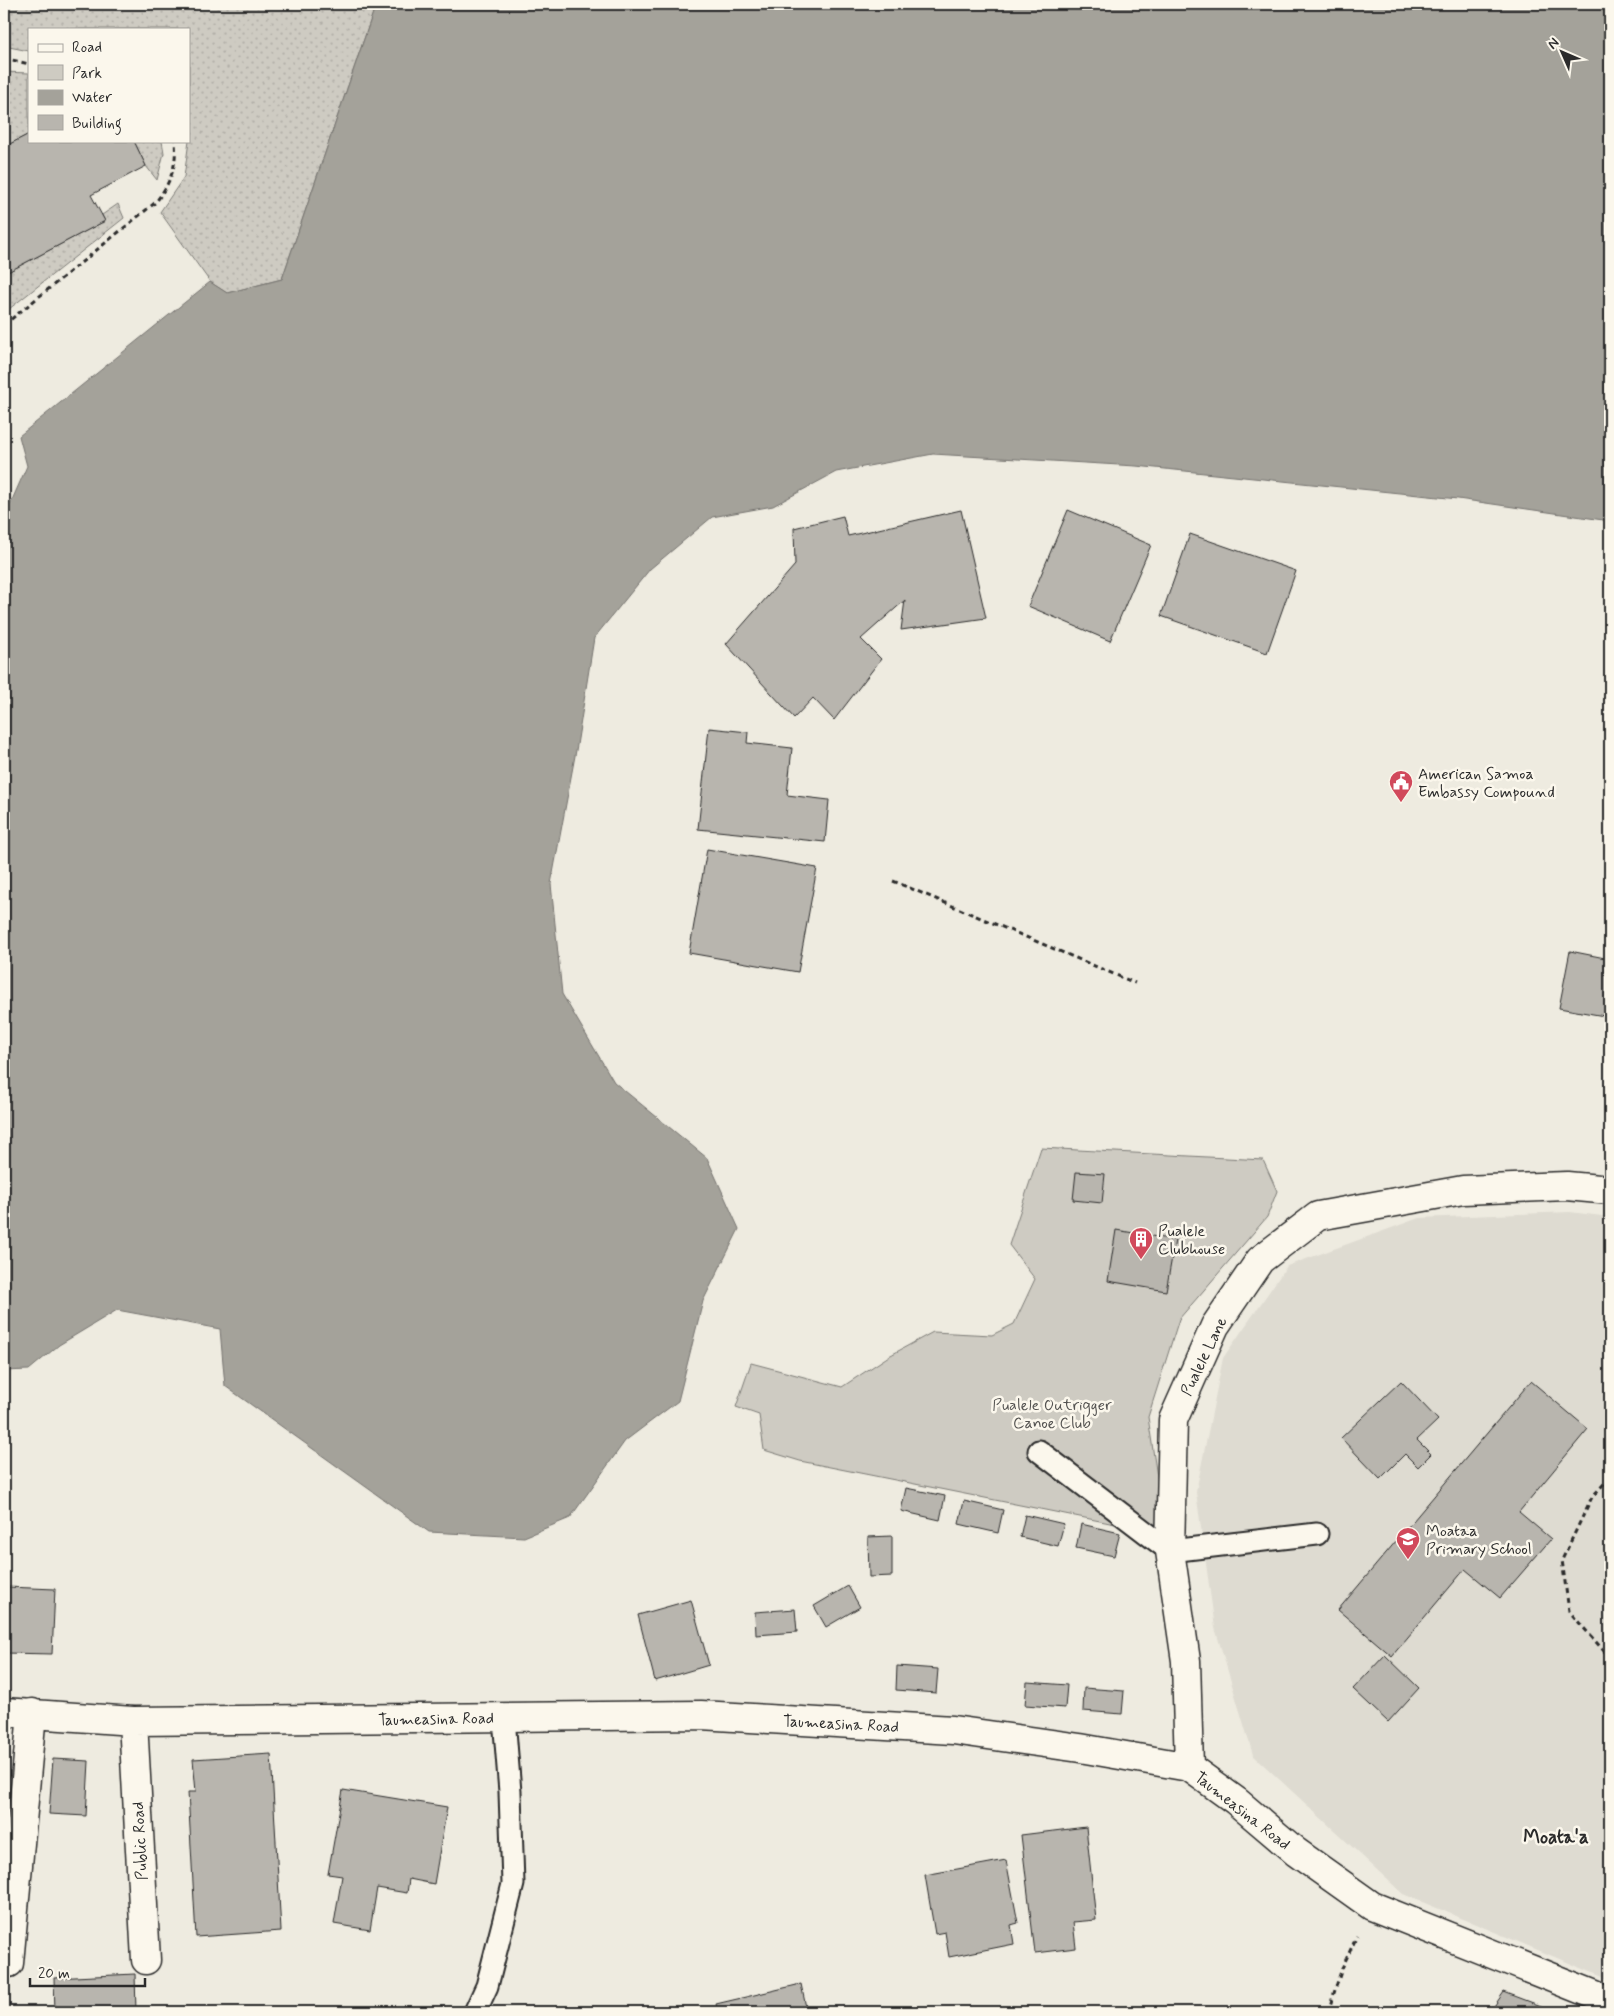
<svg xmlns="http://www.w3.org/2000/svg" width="1614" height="2016" font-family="Mynerve,sans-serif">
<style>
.built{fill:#dedbd1}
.grass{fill:url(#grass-dots);stroke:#7c7b76}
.park{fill:#cecbc2;stroke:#7c7b76}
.water{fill:#a4a29a;stroke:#74726e}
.building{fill:#b8b5ae;stroke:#2b2b2b}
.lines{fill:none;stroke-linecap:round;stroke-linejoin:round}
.service-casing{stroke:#2b2b2b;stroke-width:25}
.minor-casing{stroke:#2b2b2b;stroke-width:31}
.path{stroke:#2b2b2b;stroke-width:3;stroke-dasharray:5 4;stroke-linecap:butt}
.service{stroke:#fbf7ec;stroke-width:21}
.minor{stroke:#fbf7ec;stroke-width:28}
.labels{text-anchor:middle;stroke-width:5;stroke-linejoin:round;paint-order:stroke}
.poi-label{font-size:16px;fill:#2b2b2b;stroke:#fbf7ec;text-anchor:start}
.street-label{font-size:16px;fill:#2b2b2b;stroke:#fbf7ec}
.park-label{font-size:16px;fill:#545351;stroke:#fbf7ec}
.quarter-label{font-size:19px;font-weight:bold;fill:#2b2b2b;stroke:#fbf7ec}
</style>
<defs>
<pattern id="grass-dots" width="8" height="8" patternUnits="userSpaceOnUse" patternTransform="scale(1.25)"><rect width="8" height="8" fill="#cecbc2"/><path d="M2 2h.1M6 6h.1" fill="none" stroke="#b1aea7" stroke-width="1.8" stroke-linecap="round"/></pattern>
</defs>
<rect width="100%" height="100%" fill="#eeebe0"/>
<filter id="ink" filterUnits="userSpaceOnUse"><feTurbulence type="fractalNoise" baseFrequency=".02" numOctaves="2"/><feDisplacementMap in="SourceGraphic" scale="10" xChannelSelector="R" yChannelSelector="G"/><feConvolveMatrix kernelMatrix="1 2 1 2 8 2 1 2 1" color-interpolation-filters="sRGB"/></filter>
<g filter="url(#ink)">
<path class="built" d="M1570,1212l40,5v763l-207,-86 -150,-139 -38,-127 -19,-136 27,-134 64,-92 132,-48z"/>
<path class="grass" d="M4,4h372l-94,275 -55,14 -17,-11 -50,-70 24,-35 5,-36v-112h-160v22l-25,-5z
M4,72l25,1v61l-25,13z
M134,141h28l2,12 -7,27 -11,-14z
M118,204l6,14 -120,95v-39l101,-53 -3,-6z"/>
<path class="park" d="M1041,1148l222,12 14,31 -10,26 -88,102 -31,98 12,80v36l-360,-72 -36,-11 -5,-35 -23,-8 15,-44 91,24 47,-31 44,-24 59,3 22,-11 21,-45 -26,-34z"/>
<path class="water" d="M376,4h1234v517l-152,-22 -322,-33 -203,-12 -97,18 -63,34 -61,11 -62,52 -56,69 -17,107 -26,139 11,110 52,88 93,76 32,71 -36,72 -25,100 -53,40 -55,77 -46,19 -95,-5 -204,-146 -5,-57 -103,-19 -58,35 -30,25 -25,1v-862l5,-2 18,-41 -8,-30 191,-154 17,11 55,-14z"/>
<path class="building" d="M29,134v7h105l12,25 -55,29 14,26 -101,53v-127z
M961,510l25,108 -85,12 4,-30 -44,39 20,20 -47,61 -21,-22 -19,20 -68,-74 69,-79 -1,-37 49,-12 5,20z
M1068,510l83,35 -41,96 -82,-35z
M1190,534l106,37 -29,82 -106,-37z
M709,728l39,4 -1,11 45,5 -5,47 42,5 -4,42 -127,-13z
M707,849l110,19 -19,104 -109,-19z
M1570,951l40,8v58l-51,-9z
M1076,1172l29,2 -3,29 -29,-3z
M1116,1230l59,10 -9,51 -58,-10z
M1401,1381l37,39 -21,20 14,14 -13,13 -13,-13 -25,25 -39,-41z
M1531,1381l57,48 -69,83 32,27 -51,59 -35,-29 -73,87 -54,-46z
M906,1488l39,8 -5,24 -39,-9z
M964,1501l39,9 -5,23 -39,-9z
M1025,1515l39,9 -6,22 -38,-9z
M1081,1524l39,9 -6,23 -38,-8z
M892,1536v40l-23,1 -1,-40z
M848,1586l12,21 -34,20 -12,-21z
M7,1587l48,2 -3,65 -47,-1z
M691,1600l18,65 -54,16 -17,-66z
M795,1609l2,23 -41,3 -1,-23z
M1385,1655l34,33 -31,34 -35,-33z
M897,1666l41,3 -2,24 -40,-3z
M1027,1682l40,3 -2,23 -40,-3z
M1084,1688l40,3 -2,23 -39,-3z
M271,1754l10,177 -85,6 -8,-145h8l-3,-33z
M53,1759l36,2 -3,55 -37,-2z
M343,1790l104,17 -13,77 -25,-5 -2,14 -30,-5 -7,42 -36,-6 8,-48 -14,-2z
M1086,1827l10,93 -23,2 3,26 -41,5 -14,-118z
M1006,1860l12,63 -7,2 3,19 -65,13 -4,-25 -10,2 -10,-59z
M135,1974l1,38h-81l-1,-34z
M801,1984l6,28h-89l-2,-8z
M1504,1992l53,20h-67z"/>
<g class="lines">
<g class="service-casing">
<path id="service" d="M1039,1451l131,100 147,-17
M475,2012l12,-26 26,-102 -3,-92 -6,-74"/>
</g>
<g class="minor-casing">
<path id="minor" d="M4,1712l129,9 568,-6 252,15 127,18 109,19 47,34 60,51 76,54 238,95
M133,1721l13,239
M1189,1767l-3,-106 -16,-110 3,-131 42,-94 45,-66 58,-44 145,-26 104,-4 43,4
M9,1963l23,-250"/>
</g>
<path class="path" d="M4,58l25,6
M4,325l152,-123c15,-21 21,-35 19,-61
M893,881l242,102
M1610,1477l-18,20 -30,63 7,51 41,47
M1328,2012l14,-44 15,-32"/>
<use href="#service" class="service"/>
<use href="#minor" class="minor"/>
</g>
</g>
<defs>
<g id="civic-pin" transform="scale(1.25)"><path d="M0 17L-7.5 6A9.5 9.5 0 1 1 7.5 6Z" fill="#d1495b" stroke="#fbf7ec"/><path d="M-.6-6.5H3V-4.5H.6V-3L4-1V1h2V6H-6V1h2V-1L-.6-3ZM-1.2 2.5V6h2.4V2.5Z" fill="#fff"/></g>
<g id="building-pin" transform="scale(1.25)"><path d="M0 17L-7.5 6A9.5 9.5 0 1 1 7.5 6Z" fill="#d1495b" stroke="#fbf7ec"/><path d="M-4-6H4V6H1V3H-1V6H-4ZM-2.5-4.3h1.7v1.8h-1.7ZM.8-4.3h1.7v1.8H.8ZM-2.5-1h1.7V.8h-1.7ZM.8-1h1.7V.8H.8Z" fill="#fff"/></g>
<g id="school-pin" transform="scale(1.25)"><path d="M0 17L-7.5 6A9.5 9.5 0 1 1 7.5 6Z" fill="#d1495b" stroke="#fbf7ec"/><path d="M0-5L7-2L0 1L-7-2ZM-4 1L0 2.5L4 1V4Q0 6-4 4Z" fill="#fff"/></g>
</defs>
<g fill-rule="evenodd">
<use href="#civic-pin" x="1401" y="782"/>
<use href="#building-pin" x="1141" y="1239"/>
<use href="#school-pin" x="1408" y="1539"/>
</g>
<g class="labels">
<g class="poi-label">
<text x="1418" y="779">American Samoa<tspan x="1418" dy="18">Embassy Compound</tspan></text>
<text x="1158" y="1236">Pualele<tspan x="1158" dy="18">Clubhouse</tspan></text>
<text x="1426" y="1536">Moataa<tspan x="1426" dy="18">Primary School</tspan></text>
</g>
<g class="street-label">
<text transform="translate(1203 1356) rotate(-64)" y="6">Pualele Lane</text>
<text transform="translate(436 1718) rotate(-1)" y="6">Taumeasina Road</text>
<text transform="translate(841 1723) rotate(3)" y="6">Taumeasina Road</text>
<text transform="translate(1243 1810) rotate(38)" y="6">Taumeasina Road</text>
<text transform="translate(139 1841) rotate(-93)" y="6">Public Road</text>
</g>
<g class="park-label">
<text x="1052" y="1410">Pualele Outrigger<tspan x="1052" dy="18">Canoe Club</tspan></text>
</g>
<g class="quarter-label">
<text x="1556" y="1843">Moata'a</text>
</g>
</g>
<rect width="1614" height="2016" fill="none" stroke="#fbf7ec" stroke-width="20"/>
<rect x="10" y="10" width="1594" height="1996" fill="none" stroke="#2b2b2b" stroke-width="2" filter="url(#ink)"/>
<rect x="28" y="28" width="162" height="115" fill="#fbf7ec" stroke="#a8a59f"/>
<rect x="38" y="44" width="25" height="8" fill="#fbf7ec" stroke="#a8a59f"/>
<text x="72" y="52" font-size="15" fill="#2b2b2b">Road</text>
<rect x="38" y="65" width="25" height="15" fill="#cecbc2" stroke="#a8a59f"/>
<text x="72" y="78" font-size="15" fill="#2b2b2b">Park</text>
<rect x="38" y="90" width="25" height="15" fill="#a4a29a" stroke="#a8a59f"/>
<text x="72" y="102" font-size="15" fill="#2b2b2b">Water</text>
<rect x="38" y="115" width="25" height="15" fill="#b8b5ae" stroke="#a8a59f"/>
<text x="72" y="128" font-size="15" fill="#2b2b2b">Building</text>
<g transform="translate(1562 52) rotate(315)" stroke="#fbf7ec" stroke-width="4" paint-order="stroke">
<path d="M0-4L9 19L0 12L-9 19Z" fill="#2b2b2b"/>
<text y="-8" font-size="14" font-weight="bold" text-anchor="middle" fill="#2b2b2b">N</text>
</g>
<path d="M30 1978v8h115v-8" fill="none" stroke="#2b2b2b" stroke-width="2.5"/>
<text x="38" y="1978" font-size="15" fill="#2b2b2b" stroke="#fbf7ec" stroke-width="4" paint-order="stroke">20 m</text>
</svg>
